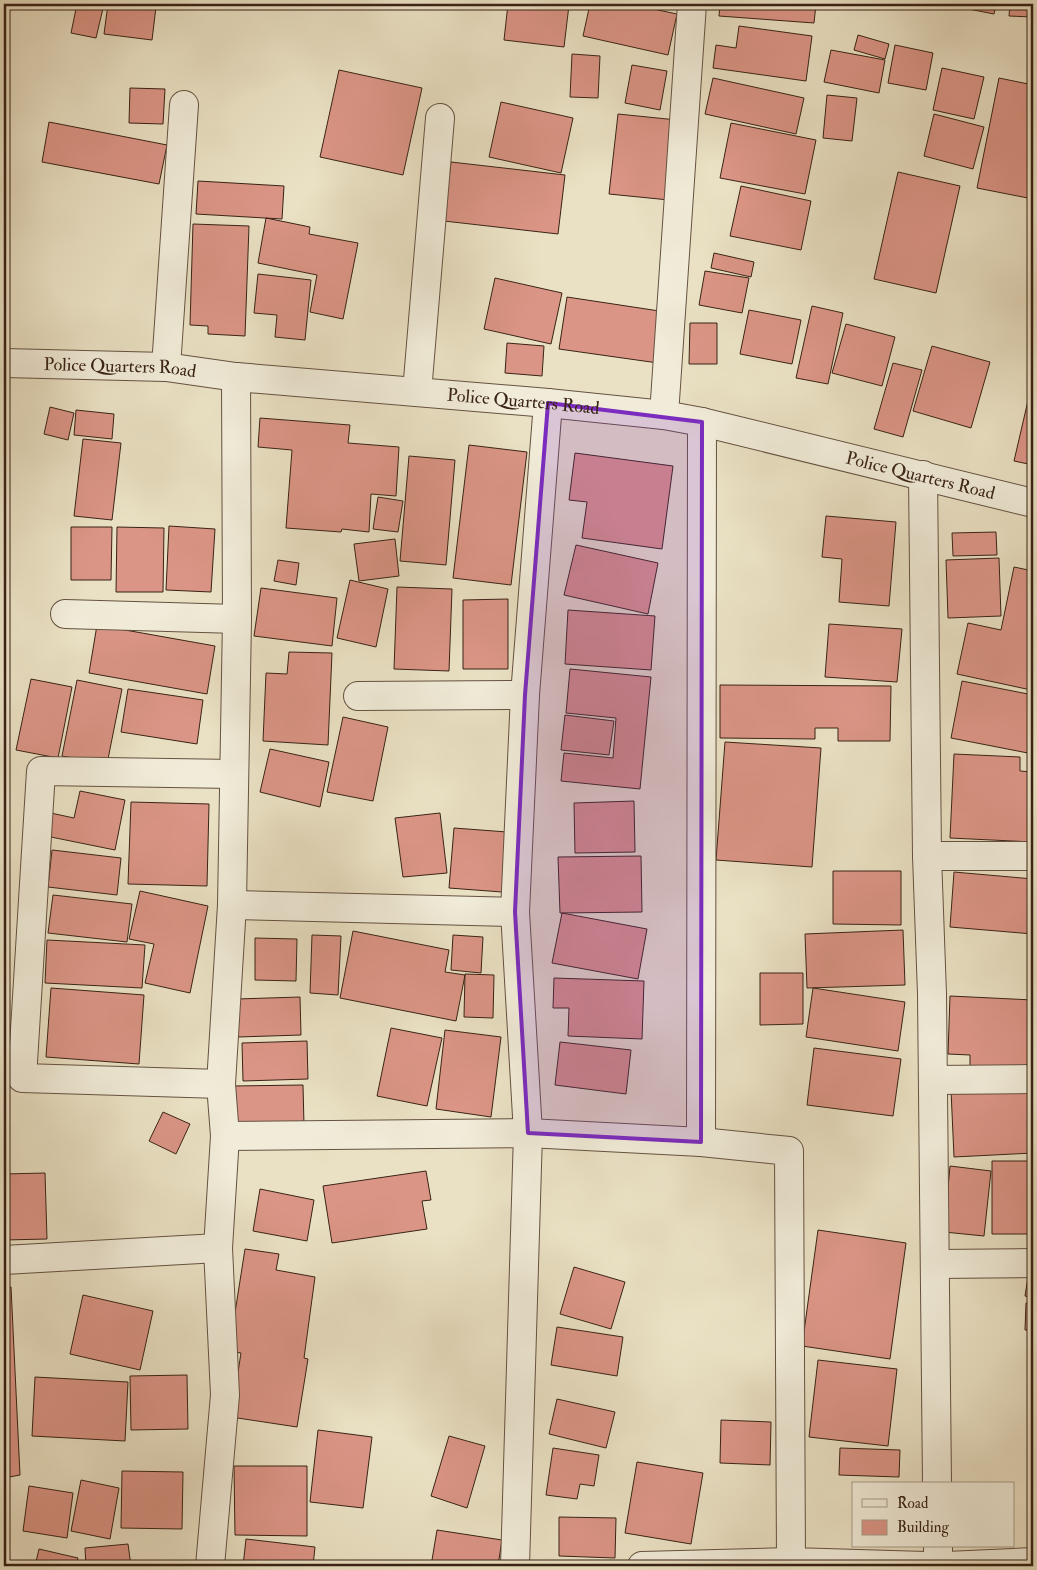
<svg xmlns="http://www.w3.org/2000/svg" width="1037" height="1570" font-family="'IM FELL Double Pica',serif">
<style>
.building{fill:#db9586;stroke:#392315}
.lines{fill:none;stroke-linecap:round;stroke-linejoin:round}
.minor-casing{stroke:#655241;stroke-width:30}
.minor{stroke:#f1ecd9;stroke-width:28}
.marked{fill:#7b2cbf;fill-opacity:0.2;stroke:#7b2cbf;stroke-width:4;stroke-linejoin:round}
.labels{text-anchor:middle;stroke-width:4;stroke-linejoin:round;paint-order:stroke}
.street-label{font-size:18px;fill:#392315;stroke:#f1ecd9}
</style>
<rect width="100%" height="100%" fill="#eae1c4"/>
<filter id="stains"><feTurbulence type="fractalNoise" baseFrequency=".004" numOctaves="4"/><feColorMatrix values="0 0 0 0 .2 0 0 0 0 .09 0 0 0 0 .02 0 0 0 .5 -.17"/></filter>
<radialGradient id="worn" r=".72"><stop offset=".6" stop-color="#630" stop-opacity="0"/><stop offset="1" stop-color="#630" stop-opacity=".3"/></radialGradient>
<path class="building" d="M77,4h27l-8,34 -25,-5z
M108,4h22l26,3 -4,33 -48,-6z
M508,4l61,1 -5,42 -60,-7z
M590,4h40l47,10 -9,41 -85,-19z
M720,4h96l-2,19 -95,-7z
M943,4h53l-2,10z
M1010,4h23l-1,13 -23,-1z
M739,26l73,10 -6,45 -93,-13 3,-23 20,3z
M858,35l31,9 -4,15 -31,-9z
M895,45l38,8 -7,37 -38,-7z
M831,50l54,10 -6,33 -55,-11z
M572,54l28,2 -2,42 -28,-1z
M632,65l35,6 -7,39 -35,-7z
M942,68l42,9 -10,42 -41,-9z
M339,70l83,18 -19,87 -83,-18z
M713,78l91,20 -8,36 -91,-20z
M999,78l34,7v114l-56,-11z
M130,88l35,1 -2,35 -34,-1z
M827,95l30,3 -5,43 -29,-3z
M501,102l72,16 -12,55 -72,-16z
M618,114l59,6 -8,80 -60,-6z
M934,114l50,13 -11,42 -49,-13z
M49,122l118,23 -8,39 -117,-22z
M731,123l85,17 -11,54 -85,-16z
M451,162l114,13 -7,59 -114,-13z
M898,172l62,14 -24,107 -62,-14z
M198,181l86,5 -2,33 -86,-5z
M741,186l70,15 -10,49 -71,-14z
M266,218l44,9 -1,7 49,9 -15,76 -33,-7 7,-37 -59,-12z
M193,224l56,2 -4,110 -37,-2v-8l-18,-1z
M714,253l40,9 -3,15 -40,-9z
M705,271l44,7 -7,35 -43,-8z
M258,274l53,6 -6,60 -30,-3 2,-22 -23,-2z
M495,278l67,15 -11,51 -67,-15z
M567,297l99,15 -8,51 -99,-14z
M812,306l31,7 -15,71 -32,-6z
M749,310l52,10 -9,44 -52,-10z
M690,323h27v41h-28z
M846,324l49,13 -13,49 -50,-13z
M507,343l37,3 -2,30 -37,-3z
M932,346l58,16 -19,66 -58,-17z
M893,363l29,7 -19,67 -29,-8z
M1033,379v86l-19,-4z
M50,407l24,6 -6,27 -24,-6z
M76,410l38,4 -2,25 -38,-4z
M260,418l90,7 -2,18 51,4 -3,49 -25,-2 -2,38 -27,-3 -1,3 -55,-4 6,-78 -34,-3z
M4,437l3,66 -3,1z
M83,439l38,4 -9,77 -38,-4z
M469,445l58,7 -16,133 -58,-7z
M575,453l98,13 -11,83 -80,-11 5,-36 -18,-2z
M409,456l46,4 -9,105 -46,-4z
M378,497l25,4 -5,31 -25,-3z
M826,516l70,6 -7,84 -50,-4 3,-43 -20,-2z
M169,526l46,3 -4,63 -45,-2z
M71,527h41l-1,53h-40z
M117,527l47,1 -1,64h-47z
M996,532l1,23 -44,1 -1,-23z
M395,539l4,37 -40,5 -5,-37z
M576,545l82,18 -10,51 -84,-19z
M999,558l2,58 -53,2 -2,-58z
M278,560l21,3 -3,22 -22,-4z
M1014,567l19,4v110l-2,9 -74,-16 11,-51 33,7z
M350,580l38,9 -12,58 -39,-9z
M397,587l55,2 -3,82 -55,-2z
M261,588l76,10 -5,48 -78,-10z
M508,599v70h-45v-69z
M568,610l87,6 -4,54 -86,-6z
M829,624l73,5 -5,53 -72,-5z
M97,625l118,21 -8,48 -118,-21z
M289,652l43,1 -4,92 -65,-4 3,-68 21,1z
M570,669l81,8 -11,112 -79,-8 3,-28 49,5 3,-40 -50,-5z
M31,679l41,8 -14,71 -42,-8z
M77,680l45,9 -15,75 -45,-8z
M962,681l71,14v59l-82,-16z
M720,685l171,1 -1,55h-52v-13h-23v11l-95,-1z
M128,689l75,11 -6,44 -76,-12z
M565,715l49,6 -5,34 -48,-5z
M343,717l45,10 -15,74 -46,-9z
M725,742l96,6 -9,119 -96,-7z
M270,749l59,13 -9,45 -60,-15z
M954,754l66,3v14l13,1v70l-83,-4z
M80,791l45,9 -10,50 -74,-15 5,-23 28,6z
M634,801l1,51 -60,1 -1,-50z
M131,802l78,2 -2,82 -79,-2z
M440,813l7,60 -44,4 -8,-59z
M454,828l53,4 -5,60 -53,-4z
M52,850l69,8 -4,37 -69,-8z
M641,856l1,56 -82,1 -2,-56z
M833,871h68v54l-68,-1z
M954,872l79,7v55l-83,-7z
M140,891l68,15 -18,87 -45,-10 9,-39 -25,-5z
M53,895l79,9 -5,38 -79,-9z
M562,913l85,16 -9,50 -86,-16z
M903,930l2,55 -98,3 -2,-54z
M353,931l96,19 -4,22 20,3 -9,46 -116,-23z
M312,935l29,1 -3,59 -28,-2z
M453,935l30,2 -2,36 -30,-3z
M255,938l42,1 -1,42 -41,-1z
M47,940l98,5 -3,43 -97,-5z
M760,973h43v51l-43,1z
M465,974l29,1 -1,43 -29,-1z
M554,978l90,3 -2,58 -74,-3 1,-28h-16z
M51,988l93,7 -5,69 -93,-7z
M813,988l92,14 -7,49 -92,-14z
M950,996l83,4v69l-63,-3v-11l-22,-1z
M300,997l1,38 -63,2 -1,-38z
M391,1028l51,10 -15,68 -50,-10z
M445,1030l56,7 -10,80 -55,-8z
M307,1041l1,38 -65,2 -1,-38z
M560,1042l71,8 -5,44 -71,-9z
M814,1048l87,11 -8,57 -86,-11z
M303,1085l1,40 -69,2 -1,-41z
M1031,1086l2,67 -79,4 -3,-67z
M163,1112l27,12 -14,30 -27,-13z
M992,1161h38l1,73h-39z
M950,1166l41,5 -7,65 -40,-4z
M426,1171l5,29 -9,1 5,28 -95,14 -9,-57z
M45,1173l2,66 -43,1v-66z
M260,1189l54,11 -7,41 -54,-10z
M818,1230l88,13 -16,116 -88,-13z
M245,1249l34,5 -3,16 39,7 -11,81 4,1 -11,68 -66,-10 10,-64 -12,-2z
M1030,1264l3,1v33l-8,-2z
M574,1267l51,15 -14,47 -51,-15z
M11,1287l9,188 -16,3v-190z
M83,1295l70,16 -13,59 -70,-16z
M1026,1303h7v27h-8z
M557,1327l66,10 -6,39 -66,-11z
M818,1360l79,9 -9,77 -79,-9z
M187,1375l1,54 -57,1 -1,-54z
M35,1377l93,5 -3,59 -93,-5z
M557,1399l58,13 -9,36 -57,-14z
M721,1420l50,2 -1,43 -50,-2z
M318,1430l54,7 -9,71 -53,-6z
M449,1436l36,10 -18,62 -36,-12z
M553,1448l46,7 -5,31 -14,-2 -3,15 -31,-4z
M840,1448l60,2 -1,27 -60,-2z
M637,1462l66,11 -12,71 -66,-11z
M234,1466h73v70l-72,-1z
M122,1471l61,1 -1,57 -61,-1z
M81,1480l38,8 -9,51 -39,-8z
M1029,1485h4v60h-4z
M29,1486l44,7 -6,45 -44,-7z
M559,1517l57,1 -1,40 -56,-2z
M437,1530l65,10 -4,26h-67z
M246,1539l69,8 -2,19h-70z
M128,1544l3,22h-45l-1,-18z
M39,1549l39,9 -2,8h-41z"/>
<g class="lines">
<g class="minor-casing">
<g id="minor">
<path id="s1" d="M4,363l162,4 70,10 312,26 116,12 38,7 331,81"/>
<path d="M166,367l18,-262"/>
<path d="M417,392l23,-274"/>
<path d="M664,415l28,-411"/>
<path d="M923,475l4,381 5,138 5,490"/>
<path d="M65,614l172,5"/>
<path d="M358,696l167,-1"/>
<path d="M927,856h106"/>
<path d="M232,905l283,7"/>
<path d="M933,1080l100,-1"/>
<path d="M221,1084l-199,-6 19,-307 193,3"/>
<path d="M225,1136l303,-3 173,9 88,9 2,411 135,4"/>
<path d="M701,1142l1,-720"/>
<path d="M4,1260l214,-12"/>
<path d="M935,1264l98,-1"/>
<path d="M938,1546v20"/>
<path d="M210,1566l15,-171 -7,-147 7,-112 -4,-52 11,-179 5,-286 -1,-242"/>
<path d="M515,1566l13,-433 -13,-221 10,-217 23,-292"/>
<path d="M642,1566l149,-4"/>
<path d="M947,1566l86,-4"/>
</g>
</g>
<use href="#minor" class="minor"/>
</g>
<path class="marked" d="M548,403l154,19 -1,720 -173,-9 -13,-221 10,-217z"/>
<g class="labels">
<g class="street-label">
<text dy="6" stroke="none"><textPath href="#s1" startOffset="116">Police Quarters Road</textPath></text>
<text dy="6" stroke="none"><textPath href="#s1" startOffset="521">Police Quarters Road</textPath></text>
<text dy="6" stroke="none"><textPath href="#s1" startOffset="926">Police Quarters Road</textPath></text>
</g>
</g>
<rect width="1037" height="1570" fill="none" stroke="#eae1c4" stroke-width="20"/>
<rect x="5" y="5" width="1027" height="1560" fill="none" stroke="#392315" stroke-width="2.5"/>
<rect x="10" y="10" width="1017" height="1550" fill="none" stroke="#392315"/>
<rect x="852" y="1482" width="162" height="65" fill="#f1ecd9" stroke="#a79c8b"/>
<rect x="862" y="1499" width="25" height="8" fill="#f1ecd9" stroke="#a79c8b"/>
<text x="897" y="1508" font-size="15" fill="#392315">Road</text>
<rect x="862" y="1520" width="25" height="15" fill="#db9586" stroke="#a79c8b"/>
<text x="897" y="1532" font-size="15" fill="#392315">Building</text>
<rect width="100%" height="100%" filter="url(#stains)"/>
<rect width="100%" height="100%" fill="url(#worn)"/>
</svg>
